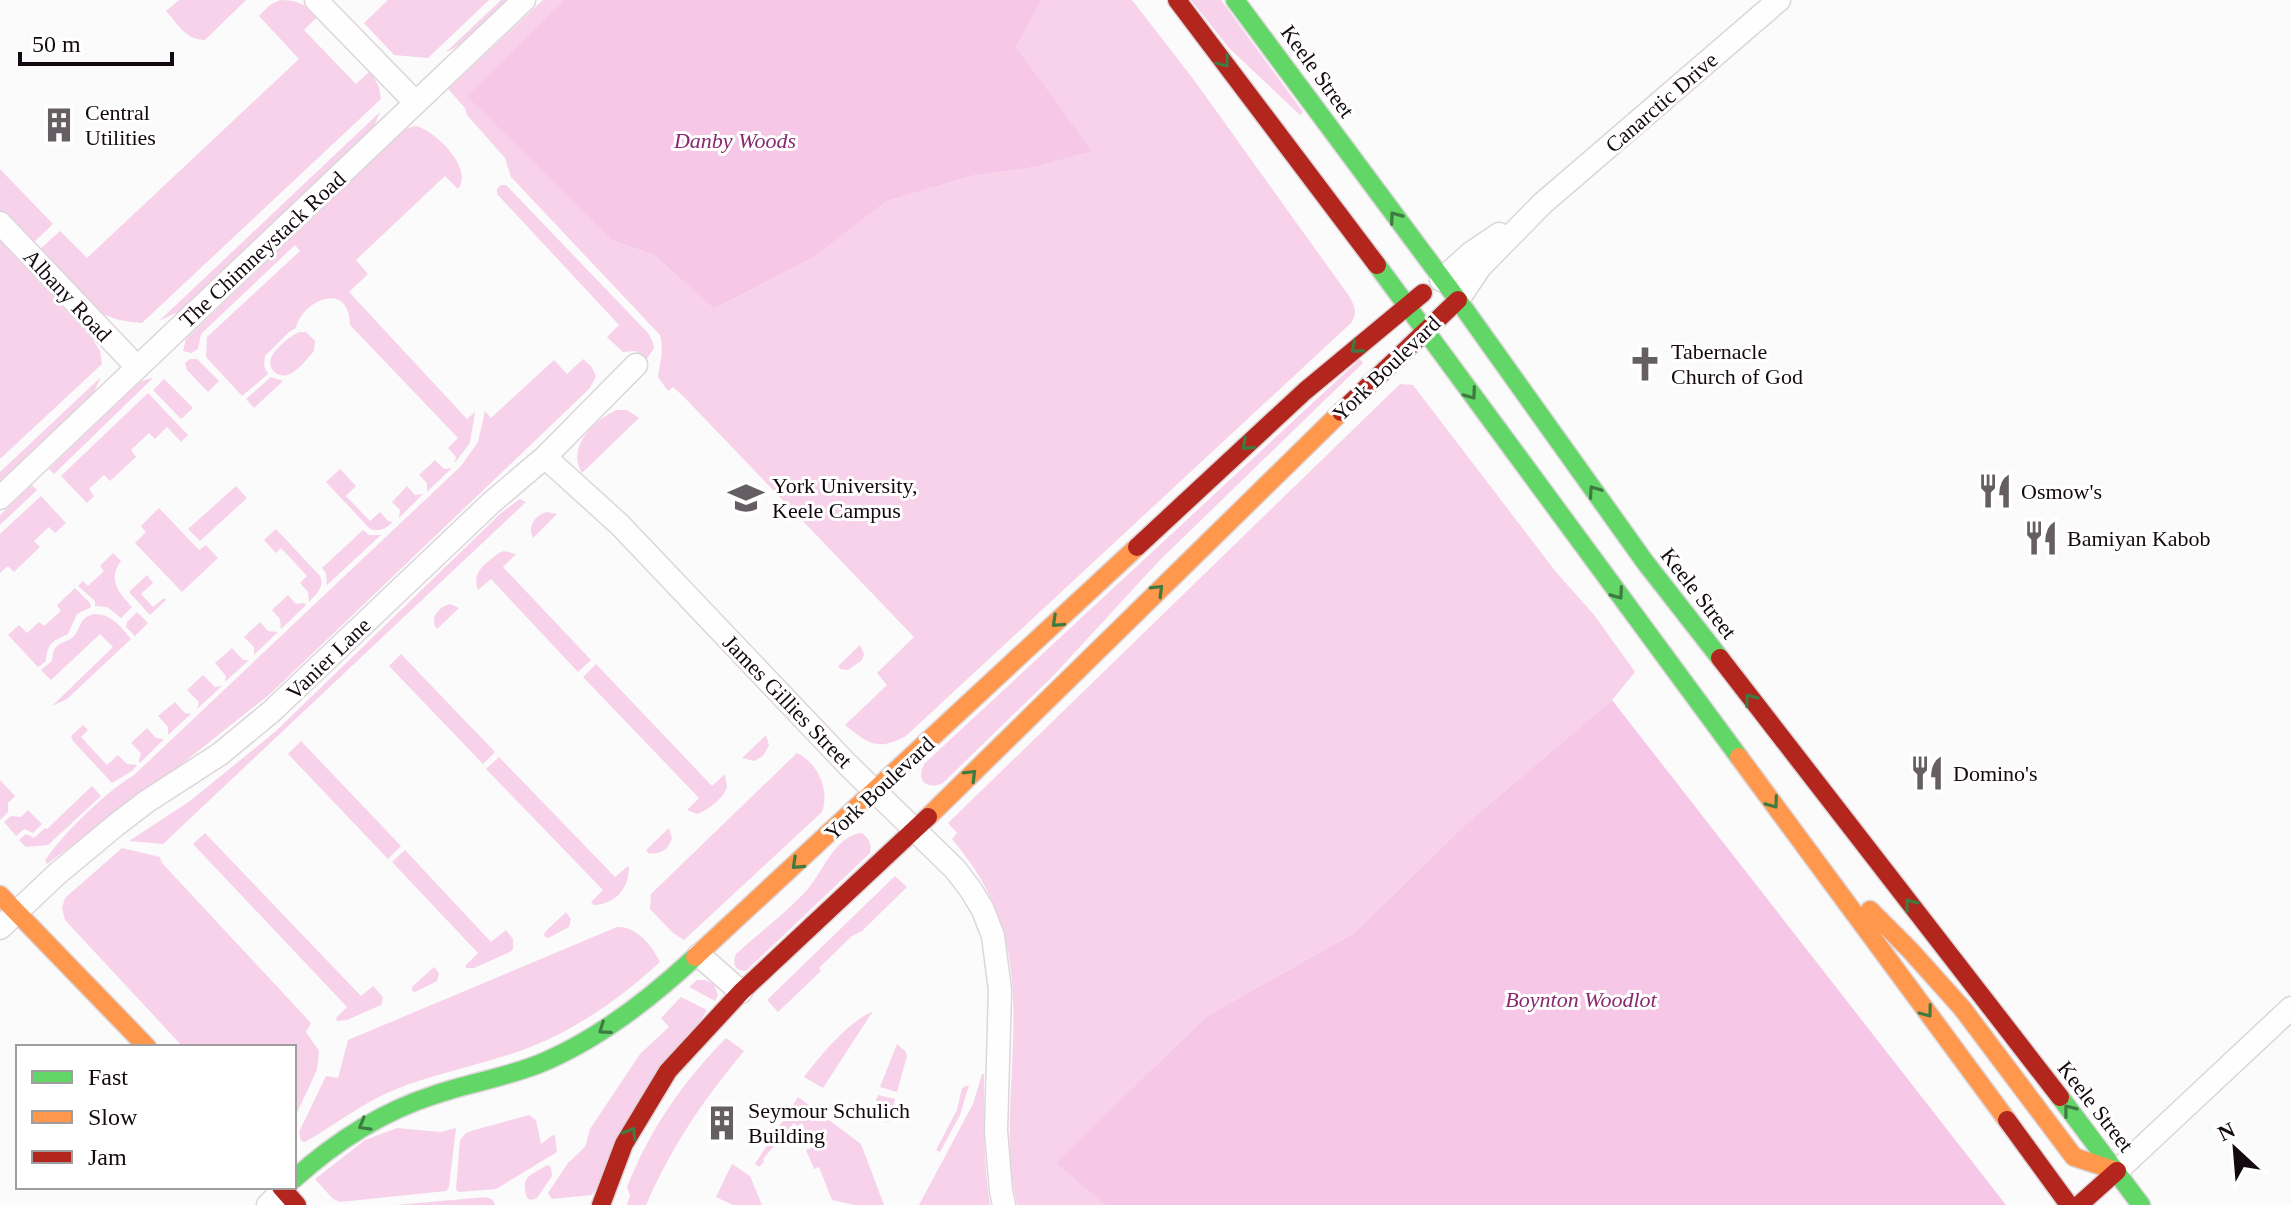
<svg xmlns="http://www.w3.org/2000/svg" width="2291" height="1205" font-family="'Times New Roman',serif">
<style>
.green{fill:#f7d2ea}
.forest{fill:#f6c7e6}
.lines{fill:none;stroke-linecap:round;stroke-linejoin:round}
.street-casing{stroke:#dcd5da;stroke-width:25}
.fast-casing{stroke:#dcd5da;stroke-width:21}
.slow-casing{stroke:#dcd5da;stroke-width:21}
.jam-casing{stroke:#dcd5da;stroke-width:21}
.street{stroke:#fefefe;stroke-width:22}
.fast{stroke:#63d668;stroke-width:18}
.slow{stroke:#ff974d;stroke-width:18}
.jam{stroke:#b3261e;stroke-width:18}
.oneway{stroke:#3f7a40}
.labels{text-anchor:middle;stroke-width:6;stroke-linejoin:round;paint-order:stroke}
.street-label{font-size:22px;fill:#140910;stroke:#fff}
.poi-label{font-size:22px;fill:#140910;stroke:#fff;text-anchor:start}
.park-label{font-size:22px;font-style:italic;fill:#89296f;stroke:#fff}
</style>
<rect width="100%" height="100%" fill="#fbfbfb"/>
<path class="green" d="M179,0h67l-41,40c-19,0 -27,-16 -39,-29z
M280,0c17,0 27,4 37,17l-13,13 52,54 14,-13 9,16 2,12 -239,224c-17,-1 -32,-4 -47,-14l-56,-59 21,-19 27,27 212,-199 -40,-43 11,-11z
M388,0h101l-61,58 -34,-3 -30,-32z
M501,0h8c-20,19 -39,41 -64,53z
M543,0h21l-98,96 145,144 43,15 60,54 100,-52 73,-56 85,-25 63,-9 56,-16 -75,-104 26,-47h90l62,80 155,216c6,11 9,16 2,27l-445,413c-29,16 -38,7 -61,-11l42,-40 -10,-12 37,-36 -231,-241 -10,-9 -5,4 -10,-14c2,-15 6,-26 2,-42l-149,-158 -6,-19 -38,-43 -2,-7 -17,-19z
M1191,0h30l82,112 -3,3 -71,-67z
M380,112l-7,17 -185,176 -8,6 -21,10z
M416,126c20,5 58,43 42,63l-13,-13 -89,84 12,14 -19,18 118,127 8,-7 -5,31 -16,21 2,-7 -8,-9 10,-10 -108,-113c-1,-46 -48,-24 -54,3l-7,4 -24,24 -1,10 4,8 -26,22 -36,-39 1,-20 93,-86 -5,-6 -94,89 -3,15 -7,4 -8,-2 3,-12 212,-203 10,-8z
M0,169l53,55 -21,20 -32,-33z
M501,185h5l142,148 4,7 2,8 -9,14 -9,-11 -13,1 -16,-15 12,-12 -122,-131v-5z
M0,241l92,97 8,13 2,13 -102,95z
M300,332h6l9,9 -1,10c-7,8 -15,18 -24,23 -11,5 -23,-4 -19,-16 4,-10 20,-23 29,-26z
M190,359h7l22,22 -11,11 -21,-22 -2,-7z
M583,359l8,7 5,10 -6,12 -320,306 -97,77 -126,93 -2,-3c15,-25 63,-71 89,-86l327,-309 17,-24 7,-31 6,7 63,-58 13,14z
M1360,359l3,4 -204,198 -105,114 -111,108c-17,8 -28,-4 -18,-20z
M101,377l-7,15 -94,89v-9z
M271,377l12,4 -29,27 -8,-9z
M152,378v1l-98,95 -5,-5 92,-88z
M164,379l29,29 -12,11 -28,-29z
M1400,384l13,1 143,187 39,44 40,56 -23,28 -146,124 -112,109 -147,83 -150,147 48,42h-88c-9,-38 -8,-78 -6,-117 5,-99 9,-169 -59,-249l5,-6 -9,-10z
M148,393l40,42 -7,7 -14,-15 -12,12 -6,-6 -18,17 5,7 -26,24 -6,-6 -15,14 5,7 -7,7 -26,-27z
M616,410h11l12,8 -57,55c-16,-26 12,-52 34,-63z
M435,460l9,9 8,-1 -25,24v-9l-8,-8z
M340,469l16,17 -10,10 24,25 10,-9 8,9 5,1c-8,7 -13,10 -23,7l-44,-47z
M32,485l5,5 -37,35v-10z
M236,486l11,12 -47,43 -12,-12z
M407,486l8,9 8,-1 -24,24 1,-8 -8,-8z
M41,496l25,27 -11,10 -6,-6 -15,14 6,6 -26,25 -6,-6 -8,7v-39z
M520,499l6,3 -363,342 -34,-3 61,-40 86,-70 225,-218z
M159,508l40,42 7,-5 12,13 -36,34 -47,-49 11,-11 -5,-6z
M547,512l10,2 -24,24c-6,-12 2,-23 14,-26z
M276,529l44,47c5,12 -4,18 -11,26l-1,-10 -8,-9 7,-7 -26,-28 -5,5 -12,-13z
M363,530l6,5h12l-54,50 -1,-12 -4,-5z
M504,551l12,3 -13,13 88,93 -13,12 -87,-93 -13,11c-7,-18 8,-27 21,-37z
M113,553l8,8c-14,19 -2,32 11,46l-11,11 -14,-11 -12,-1v-5l-17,-15 5,-5 5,5 16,-15 -4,-5z
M147,575l6,8 -12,11 12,13 11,-9 2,2 -16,15 -21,-23z
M75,588l15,15 1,4 -14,7 -9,20c-15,7 -21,9 -22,27l-8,6 -30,-32 11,-10 8,8 12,-11 5,4 17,-15 -4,-6z
M288,595l8,9 8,-1 2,2 -25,24 -1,-10 -8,-9z
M450,604l9,4 -22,21c-8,-10 1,-22 13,-25z
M137,612l11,11 -13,13 -9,-9 1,-5z
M94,614c18,0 26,12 37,25l-64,60 -15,7 61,-59 -13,-13 -49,46 -10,-10 11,-9c1,-24 16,-14 25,-29 5,-10 4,-14 17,-18z
M260,622l8,9 10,1 -24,23v-8l-10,-10z
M860,645l4,9 -2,6 -14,10 -8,-1 -2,-3z
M232,648l11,12h6l-24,22 1,-6 -11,-13z
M401,654l94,98 -12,12 -94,-98z
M596,664l116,122 13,-12c0,3 2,11 2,13 -3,11 -20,24 -30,27l-10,-4 12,-12 -116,-121z
M203,675l12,12 7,-1 -25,23 2,-7 -12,-12z
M175,702l10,11 6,1 -23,21v-8l-10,-11z
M83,725l5,5 -7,7 26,28 11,-10 9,9 10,1 -5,6 -20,12 -39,-42 -2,-5z
M147,728l9,10 8,1 -24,24 -1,-2 2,-8 -10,-10z
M766,735l3,10 -6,11 -9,5 -12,-3z
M301,741l100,105 -13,13 -100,-105z
M797,753c21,10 33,37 25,59l-138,128 -11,-7 -23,-24 1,-15z
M499,757l116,120 13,-11 1,1c0,21 -13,37 -35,38l-3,-3 12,-12 -117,-121z
M0,780l15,16 -7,7v9l-8,8z
M92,786l9,10 -53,49 -22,2 -7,-7 7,-6 8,4 11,-10 2,1z
M28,810l14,14 -9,9 -9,-4 -8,7 -12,-14 7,-6 10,1z
M669,828l3,10c-3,12 -12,17 -24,15l-2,-3z
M205,833l156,163 12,-10 10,11 -2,8 -34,15 -10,1 -1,-3 11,-11 -154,-163z
M862,833c7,6 10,10 8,20l-124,118c-11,0 -14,-7 -10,-17 23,-21 50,-41 71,-64 16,-18 28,-55 55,-57z
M122,848l38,9 2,6 149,160 -5,9 13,19 -2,19 -23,49v-72h-111l-118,-127 -3,-12 3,-10z
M405,850l86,92 15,-12 7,9v10l-3,3 -36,16h-8v-3l12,-12 -86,-91z
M895,876l12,11 -45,44 -10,5 -33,32 2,3 -43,41 -11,-12z
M566,912l5,7 -2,8 -21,11 -4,-2 1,-4z
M617,927c19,-1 35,18 43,35 -42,39 -89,71 -143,90 -41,14 -83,22 -123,38 -32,13 -59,35 -89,52l-4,-1 -2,-9 27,-56 12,2 10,-38z
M434,967l5,6 -2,8 -22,11 -3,-1v-4z
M697,980h8l9,4 4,11 -3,6 -26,-14z
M681,997l26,13 -115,185 -40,4 -4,-6 20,-30 17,-16 5,-18 50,-75 29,-27 -8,-9z
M873,1011l-50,77 -19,-11c17,-22 43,-54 69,-66z
M726,1038l18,13c-42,51 -71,93 -98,154h-19l3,-10 -3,-8c24,-59 54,-103 99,-149z
M897,1044l9,8 1,4 -10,36 -17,-5z
M982,1074h2c0,44 -1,87 6,131h-71l54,-101z
M969,1085l-9,30 -20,37 -4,-2 21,-40 5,-22z
M878,1095l17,4 -6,23 -19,-5z
M798,1097l63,47 23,61h-29l-23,-5 -13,-33 -5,2 -8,-19 7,-3 -11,-24 -5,3 -3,-3 -31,36 1,3 -5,5 -4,-3z
M529,1115l7,5 5,24 12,-9 2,1 2,16 -61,37 -37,3 -3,-2 4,-50 6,-7 5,-2z
M397,1128l44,4 15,-4 -7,59 -3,4 -106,11 -7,-3 -18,-20 50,-39z
M732,1164l18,12 12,29h-29l-17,-8z
M547,1165l4,2 1,9 -15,22 -6,2 -4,-2c-7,-22 3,-22 20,-33z
M486,1197l7,3 2,5h-99z"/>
<path class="forest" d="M564,0h478l-26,47 76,104 -57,16 -63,9 -85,25 -73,56 -100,52 -60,-54 -43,-15 -145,-144z
M1612,700l394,505h-901l-49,-42 151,-147 147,-83 112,-109z"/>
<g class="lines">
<g class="street-casing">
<path id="street" d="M316,0l99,102
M0,223l137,144
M1441,280l30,-27 28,-19
M1458,300l22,-33 63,-64 236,-203
M545,457l75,68 228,240 107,104 16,21 12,20 10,26 7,54 -4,141 5,60 3,14
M0,498l524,-498
M0,928l57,-54 59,-49 30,-23 74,-48 52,-43 219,-208 54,-46 91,-92
M699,955l42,37
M2117,1171l174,-163
M268,1205l15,-15"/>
</g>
<g class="fast-casing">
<path id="fast" d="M1235,0l223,300 187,262 75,96
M1377,265l362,492
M2060,1097l81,108
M294,1179c41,-37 87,-67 140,-84 37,-13 76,-18 112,-34 55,-24 105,-63 149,-104"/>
</g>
<g class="slow-casing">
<path id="slow" d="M1739,757l268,363
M928,817l413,-405
M0,895l147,152
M1870,910l40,40 52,58 112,149 43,14
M695,957l442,-410"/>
</g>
<g class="jam-casing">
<path id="jam" d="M1177,0l200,265
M1341,412l117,-112
M1137,547l168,-156 118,-98
M1720,658l340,439
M2007,1120l62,85
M281,1187l16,18
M601,1205l23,-61 44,-73 73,-79 187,-175
M2079,1205l38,-34"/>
</g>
<use href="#street" class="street"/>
<use href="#fast" class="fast"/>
<use href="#slow" class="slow"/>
<use href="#jam" class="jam"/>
</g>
<defs><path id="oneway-chevron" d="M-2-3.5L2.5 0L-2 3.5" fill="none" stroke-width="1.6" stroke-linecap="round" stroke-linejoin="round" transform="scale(2)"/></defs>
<g class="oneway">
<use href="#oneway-chevron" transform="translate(1224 62) rotate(53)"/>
<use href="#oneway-chevron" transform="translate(1395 217) rotate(-126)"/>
<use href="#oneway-chevron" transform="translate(1356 348) rotate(140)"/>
<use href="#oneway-chevron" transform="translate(1471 394) rotate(54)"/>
<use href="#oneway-chevron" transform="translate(1247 445) rotate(137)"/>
<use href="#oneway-chevron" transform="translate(1594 491) rotate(-125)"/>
<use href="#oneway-chevron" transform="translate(1158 590) rotate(-45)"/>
<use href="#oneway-chevron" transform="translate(1618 594) rotate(54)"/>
<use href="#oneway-chevron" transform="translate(1057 622) rotate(137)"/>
<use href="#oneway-chevron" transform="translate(1750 699) rotate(-128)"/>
<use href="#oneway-chevron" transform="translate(971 775) rotate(-45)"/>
<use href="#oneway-chevron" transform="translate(1773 803) rotate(54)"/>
<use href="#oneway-chevron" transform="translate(797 864) rotate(137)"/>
<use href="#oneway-chevron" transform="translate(1910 904) rotate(-128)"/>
<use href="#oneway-chevron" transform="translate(1927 1012) rotate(53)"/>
<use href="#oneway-chevron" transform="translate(604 1029) rotate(145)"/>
<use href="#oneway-chevron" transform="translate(2069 1110) rotate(-128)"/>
<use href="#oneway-chevron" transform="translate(364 1125) rotate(150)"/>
<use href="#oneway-chevron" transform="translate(631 1133) rotate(-59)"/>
</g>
<defs>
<g id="building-bare" transform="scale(2.76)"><path d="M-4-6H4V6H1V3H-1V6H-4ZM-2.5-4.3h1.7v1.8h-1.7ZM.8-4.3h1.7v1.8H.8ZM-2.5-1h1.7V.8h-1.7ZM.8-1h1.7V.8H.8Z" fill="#655e62" stroke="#fff" stroke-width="2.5" paint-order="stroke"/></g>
<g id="church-bare" transform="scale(2.76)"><path d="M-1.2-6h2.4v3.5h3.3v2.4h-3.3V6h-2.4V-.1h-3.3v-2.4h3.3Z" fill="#655e62" stroke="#fff" stroke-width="2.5" paint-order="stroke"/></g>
<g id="restaurant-bare" transform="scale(2.76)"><path d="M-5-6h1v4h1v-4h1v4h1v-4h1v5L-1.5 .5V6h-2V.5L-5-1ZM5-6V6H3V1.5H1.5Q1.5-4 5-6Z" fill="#655e62" stroke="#fff" stroke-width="2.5" paint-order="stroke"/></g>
<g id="university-bare" transform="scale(2.76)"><path d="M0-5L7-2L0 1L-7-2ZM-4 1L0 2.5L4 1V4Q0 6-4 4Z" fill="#655e62" stroke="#fff" stroke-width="2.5" paint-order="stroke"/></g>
</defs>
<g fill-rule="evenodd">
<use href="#building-bare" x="59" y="125"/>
<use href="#church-bare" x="1645" y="364"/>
<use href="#restaurant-bare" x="1995" y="491"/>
<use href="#university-bare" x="746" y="498"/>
<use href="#restaurant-bare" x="2041" y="538"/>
<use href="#restaurant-bare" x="1927" y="773"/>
<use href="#building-bare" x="722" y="1123"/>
</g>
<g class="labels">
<g class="street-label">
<text transform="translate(1318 71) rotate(54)" y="8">Keele Street</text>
<text transform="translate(1661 102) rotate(-41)" y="8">Canarctic Drive</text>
<text transform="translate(262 249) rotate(-43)" y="8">The Chimneystack Road</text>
<text transform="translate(68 295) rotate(47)" y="8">Albany Road</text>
<text transform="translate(1386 368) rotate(-44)" y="8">York Boulevard</text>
<text transform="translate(1699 593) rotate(52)" y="8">Keele Street</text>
<text transform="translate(328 658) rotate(-44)" y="8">Vanier Lane</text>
<text transform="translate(788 701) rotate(46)" y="8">James Gillies Street</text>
<text transform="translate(879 788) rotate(-43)" y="8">York Boulevard</text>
<text transform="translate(2096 1106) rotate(52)" y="8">Keele Street</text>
</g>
<g class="poi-label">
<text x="85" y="120">Central<tspan x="85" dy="25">Utilities</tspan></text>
<text x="1671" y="359">Tabernacle<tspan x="1671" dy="25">Church of God</tspan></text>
<text x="772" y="493">York University,<tspan x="772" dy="25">Keele Campus</tspan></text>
<text x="2021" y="499">Osmow's</text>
<text x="2067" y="546">Bamiyan Kabob</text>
<text x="1953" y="781">Domino's</text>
<text x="748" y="1118">Seymour Schulich<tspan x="748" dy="25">Building</tspan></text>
</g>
<g class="park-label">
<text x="735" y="148">Danby Woods</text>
<text x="1581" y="1007">Boynton Woodlot</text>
</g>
</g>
<rect x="16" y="1045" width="280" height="144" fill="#ffffff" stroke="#a19d9f" stroke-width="2"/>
<rect x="32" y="1071" width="40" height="12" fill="#63d668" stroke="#a19d9f" stroke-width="2"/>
<text x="88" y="1085" font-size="24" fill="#140910">Fast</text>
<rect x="32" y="1111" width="40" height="12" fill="#ff974d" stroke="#a19d9f" stroke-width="2"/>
<text x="88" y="1125" font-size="24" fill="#140910">Slow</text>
<rect x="32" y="1151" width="40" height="12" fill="#b3261e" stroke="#a19d9f" stroke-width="2"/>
<text x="88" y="1165" font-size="24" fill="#140910">Jam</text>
<g transform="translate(2235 1149) rotate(334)" stroke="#ffffff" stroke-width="6" paint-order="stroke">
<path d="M0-6L14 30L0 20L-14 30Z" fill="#140910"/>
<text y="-12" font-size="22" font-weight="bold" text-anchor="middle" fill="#140910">N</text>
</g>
<path d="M20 52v12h152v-12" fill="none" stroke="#140910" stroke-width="4"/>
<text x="32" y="52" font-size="24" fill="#140910" stroke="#ffffff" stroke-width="6" paint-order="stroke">50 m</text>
</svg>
